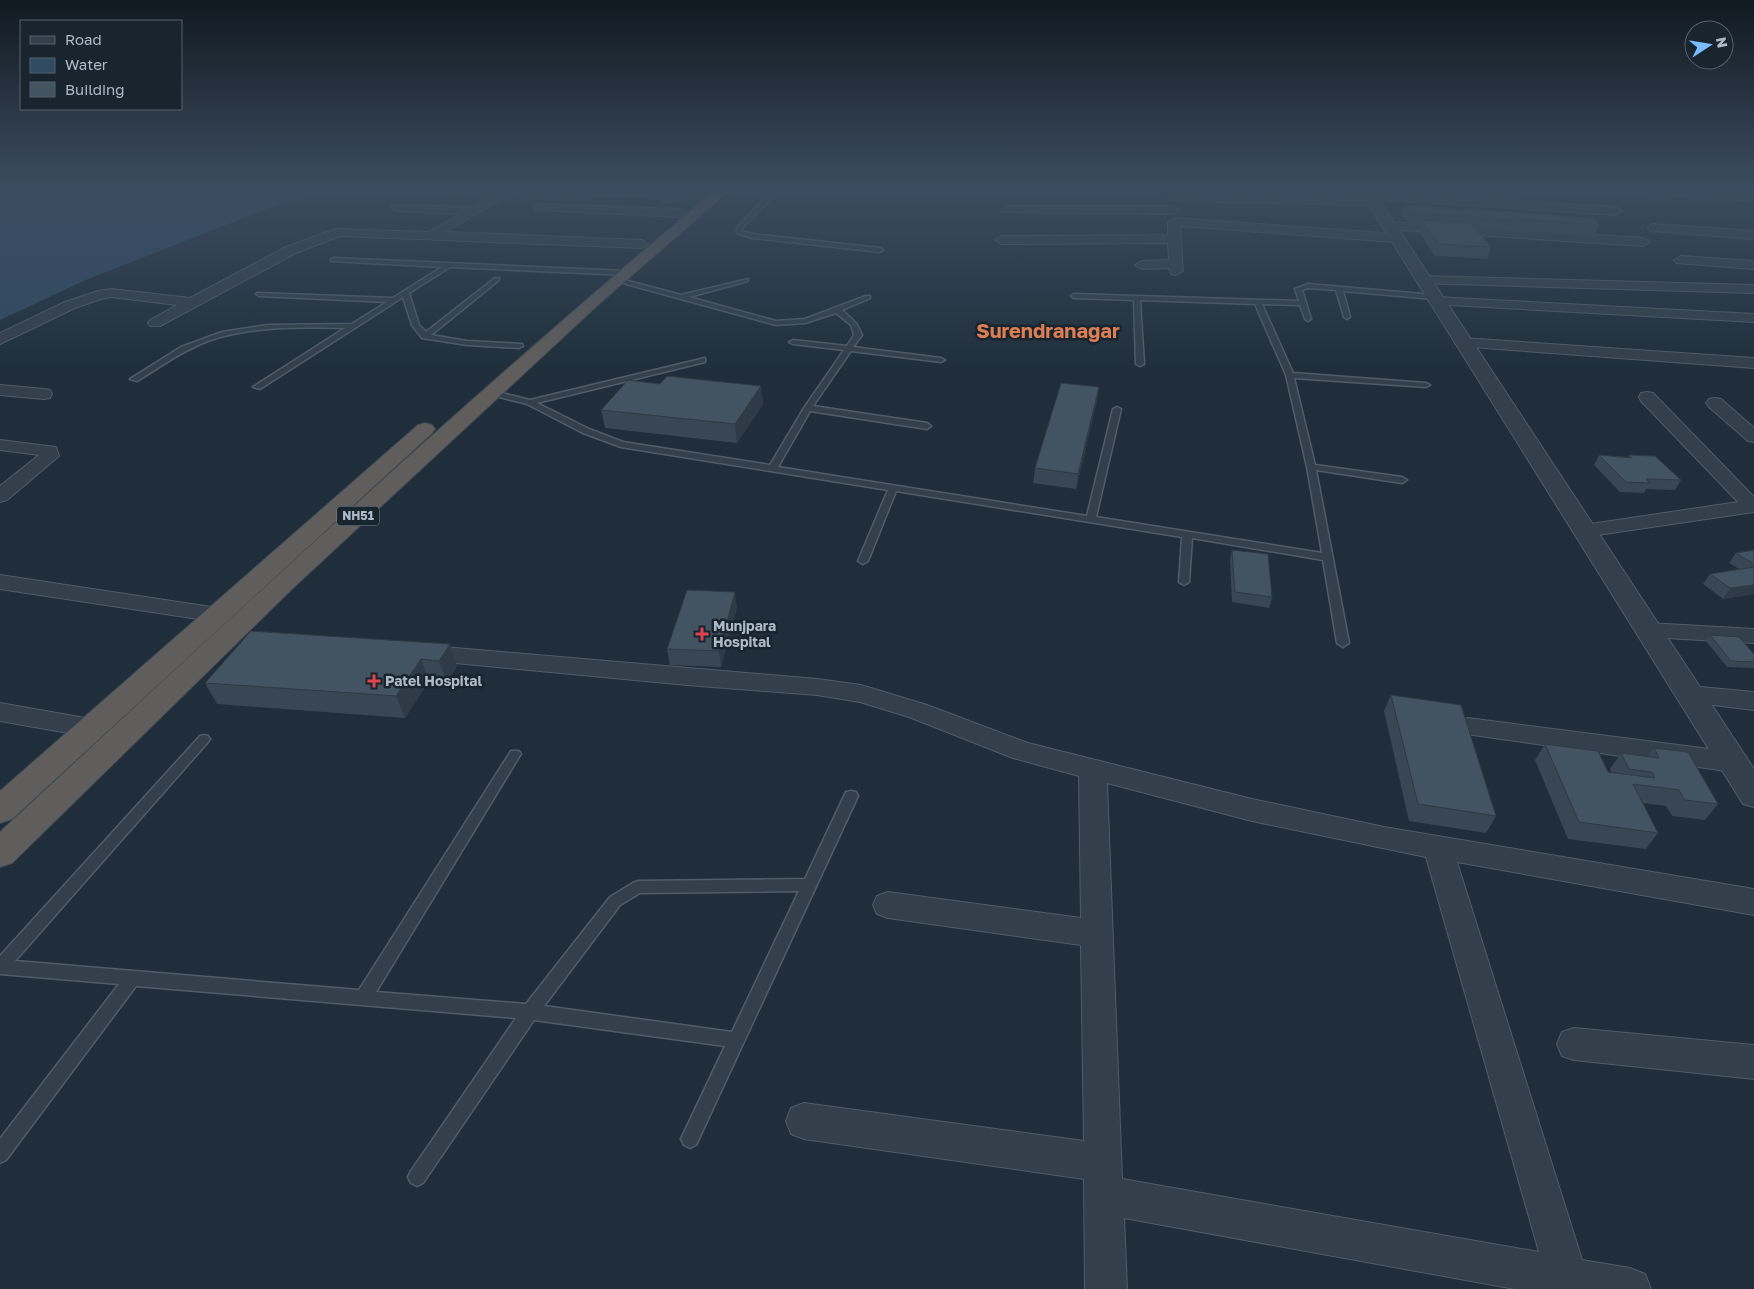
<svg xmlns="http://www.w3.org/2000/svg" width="1754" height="1289" font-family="'Golos Text',sans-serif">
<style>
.water{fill:#2f4a61}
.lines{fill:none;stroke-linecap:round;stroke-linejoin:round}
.service-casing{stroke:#505d68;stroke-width:3}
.minor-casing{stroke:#505d68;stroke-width:2}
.tertiary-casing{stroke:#505d68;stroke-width:2}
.trunk-casing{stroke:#3d4a54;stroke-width:2}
.service{fill:#333f4a;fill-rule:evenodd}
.minor{fill:#333f4a;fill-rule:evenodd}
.tertiary{fill:#333f4a;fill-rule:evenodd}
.trunk{fill:#605e5c;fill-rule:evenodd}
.wall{fill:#394754}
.shaded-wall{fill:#2e3a45}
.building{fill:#425362;stroke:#2e3a45}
.health-dot{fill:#e0444e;stroke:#18242e;stroke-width:2}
.labels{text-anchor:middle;stroke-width:5;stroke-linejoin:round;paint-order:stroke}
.shield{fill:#18242e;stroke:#808d99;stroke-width:1}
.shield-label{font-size:12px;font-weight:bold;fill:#adbac7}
.poi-label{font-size:14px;font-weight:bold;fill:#adbac7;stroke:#18242e;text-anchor:start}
.far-town-label{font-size:20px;font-weight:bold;fill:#dc7e53;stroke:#18242e}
</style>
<rect width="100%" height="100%" fill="#1f2e3a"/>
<path class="water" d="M0,189h318l-230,90 -88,41z"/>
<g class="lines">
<g class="service-casing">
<path id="service" d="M775,189h6l-39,39v3l11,3 127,14 3,2 -3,2 -128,-14 -15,-5v-6z
M333,258l293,13 3,2 -3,2 -176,-8 -41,26 10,32 7,7 69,-54h4v2l-68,55 36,6 55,3 1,2 -4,2 -52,-3 -45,-7 -10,-13 -9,-28 -143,92 -7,-2 92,-59c-46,-1 -94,-2 -137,13 -26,10 -48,26 -71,40l-7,-2 51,-32 41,-15 45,-7 85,-1 35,-22 -128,-6 -3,-2 1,-1 136,5 49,-31 -111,-6v-2z
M617,278l64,17 67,-16v2l-59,16 87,24 29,-2 61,-23h4v2l-28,12 14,13 6,12 -9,12 88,11 4,2 -4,2 -90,-11 -38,55 114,17 4,3 -4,3 -117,-18 -32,56 309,49 26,-107 4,-2 4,2 -25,108 226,36 -15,-86 -21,-92 -31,-71 -115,-4 4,64 -4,2 -4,-2 -2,-64 -60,-2 -3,-2 3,-2 225,7 -4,-12 13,-5 126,11 3,2 -3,2 -91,-8 7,26 -3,2 -3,-2 -8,-27 -28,-2 -6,2 9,29 -3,2 -3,-2 -5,-14 -38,-1 31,69 133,10 4,2 -4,2 -132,-9 21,87 87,12 5,3 -5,3 -86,-13 33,173 -6,4 -6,-4 -14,-83 -131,-22 -3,44 -5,3 -5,-3 3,-45 -286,-46 -28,70 -5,3 -5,-3 30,-71 -267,-43 -38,-14 -56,-29 -36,-9v-4h3l36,9 175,-42v4l-168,41 52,26 34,13 147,23 34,-57 40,-58 -51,-6 -4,-2 4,-2 54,6 7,-11 -3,-10 -15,-12 -31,10 -29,2 -161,-44v-2z
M204,735l4,1 2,3 -2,3 -193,219 344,29 152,-239h8l2,3 -2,3 -143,235 150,12 84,-107 23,-14 5,-2 167,-2 41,-87 5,-1 5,1 2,4 -162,349 -6,3 -6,-3 -3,-6 44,-93 -191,-26 -111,163 -6,3 -6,-3 -3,-6 3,-6 105,-153 -380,-32 -130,174 -6,3v-24l119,-155 -119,-10v-18l200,-220zM799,891l-67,141 -188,-26 76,-101 20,-12z"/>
</g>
<g class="minor-casing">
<path id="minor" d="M434,189l269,3 6,3 -6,3 -194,-4 -63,38 196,8 6,4 -6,4 -302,-12 -44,17 -136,73h-10l-2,-3 2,-3 27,-15 -66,-8 -10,2 -26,9 -75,36v-11l65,-31 33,-11 13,-2 79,9 96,-51 49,-18 94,3 31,-18 -63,-3 -4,-2 -2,-2 2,-2 78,2 23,-13 -55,-2z
M1614,189h63l77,6v6l-135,-9z
M1368,192l248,15 6,4 -6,4 -243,-16 5,3 -6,3 -199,-4 -6,-3 6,-3 196,3 -7,-3z
M540,204l141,5 6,4 -6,4 -145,-7 -2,-2 2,-2z
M1007,206h166l6,4 -6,4 -170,-2 -2,-2z
M1174,218l222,16 6,4 -6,4 -216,-16 3,45 -7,4 -5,-1 -2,-6 -27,1 -7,-4 7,-4 27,-1 -1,-17 -167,1 -6,-4 6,-4 167,-1v-13z
M1388,222l256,16 6,4 -6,4 -260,-17 -2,-3z
M1654,224l100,7v8l-104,-8 -2,-3 2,-3z
M1681,256l73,5v8l-78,-6 -2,-3z
M1423,276l331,9v8l-336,-10 -2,-3 2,-3z
M1436,297l318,17v8l-323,-18 -2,-3 2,-3z
M1463,338l291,20v10l-296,-22 -3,-3 3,-3z
M0,385l44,4 6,1 2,4 -2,4 -6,1 -44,-4z
M1647,392l6,1 101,104v15l-170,25 -7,-2 -3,-4 3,-4 7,-2 154,-23 -97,-101 -2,-4 2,-4z
M1715,398l6,1 33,29v14l-6,-1 -39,-34 -3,-4 3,-4z
M0,440l56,7 3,9 -52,44 -7,2v-16l39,-31 -39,-5z
M0,575l218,33 8,2 3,5 -3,5 -8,2 -218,-33z
M1648,623l106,6v14l-106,-6 -8,-2 -4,-5 4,-5z
M421,645l396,34 44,6 66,20 101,38 224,56 132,28 370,62v26l-297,-53 125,398 48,8 15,6 6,15h-136l-391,-71 3,71h-42l-1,-110 -280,-40 -13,-5 -5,-13 5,-13 13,-5 280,38 -3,-196 -193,-27 -11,-4 -4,-9 4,-9 11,-4 193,26 -2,-142 -66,-18 -104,-41 -49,-15 -43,-7 -130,-10 -274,-26 -4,-6 4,-6zM1107,783l145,38 174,36 113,395 -417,-73z
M1690,686l64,6v18l-73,-9 -4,-6 4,-6z
M0,703l91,16 9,3 4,6 -4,6 -9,3 -91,-16z
M1468,718l265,34 10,3 3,7 -3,7 -10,3 -274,-39 -4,-6 4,-6z
M1574,1028l180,17v34l-180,-19 -12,-4 -5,-12 5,-12z"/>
</g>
<g class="tertiary-casing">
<path id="tertiary" d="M1359,189h13l382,580v38l-11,-3z"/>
</g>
<g class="trunk-casing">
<path id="trunk" d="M717,189h14l-131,114 -307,285 -281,275 -12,4v-35c235,-218 470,-437 717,-643z
M425,423l7,2 3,4 -3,4 -420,386 -12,4v-32l418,-366z"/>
</g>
<use href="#service" class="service"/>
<use href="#minor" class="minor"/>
<use href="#tertiary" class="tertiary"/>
<use href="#trunk" class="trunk"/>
</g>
<path class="wall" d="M683,196l-6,7h-16v-4z
M1404,207l195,18 -5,11 -88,-7v2l-30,-2 15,18 -4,12 -52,-3 -16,-25 2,-6 -13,-1 -1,-3 -6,-4z
M660,384l101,2 2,18 -26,39 -132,-15 -4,-18z
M1099,387l-2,14 -21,88 -43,-6 2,-15z
M1599,455l29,2 1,-2 52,25 -6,10 -29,-1 -2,4 -24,-1 -26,-27z
M1232,550l40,47 -3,11 -37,-6 -2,-42z
M1754,550v44l-31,5 -20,-15 7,-10 29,-5 -10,-6 7,-10z
M737,607l-16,60 -51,-2 -3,-16z
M1710,635l44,19v14l-27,-1 -21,-26z
M450,644l7,22 -10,16 -18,-1 -24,37 -188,-14 -12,-21z
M1391,695l105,121 -10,17 -77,-12 -25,-110z
M1545,744l63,28h3l-1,-3 11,-16 27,3 6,-8 64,56 -13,16 -33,-4 -6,-10 -23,-3 15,30 -12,16 -78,-10 -33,-79z"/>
<path class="shaded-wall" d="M683,193v3l-6,7v-3z
M761,386l2,18 -26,39 -2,-19z
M1099,387l-2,14 -21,88 2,-15z
M1754,585v9l-31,5 7,-11z
M735,592l2,15 -16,60 -2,-16z
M450,644l7,22 -10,16 -8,-21z
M421,659l8,22 -24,37 -9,-22z"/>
<path class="building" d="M666,192l17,1 -6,7 -16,-1z
M1411,205l182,13 6,7 -90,-7 1,2 -99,-7 -1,-3 -6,-3z
M1422,220l49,3 20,24 -52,-3z
M667,376l94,10 -26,38 -134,-14 27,-30 32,4z
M1061,383l38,4 -21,87 -43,-6z
M1599,455l33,3 -3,-3 26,1 26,24 -35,-1 4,4 -24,-1z
M1232,550l36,4 4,43 -37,-5z
M1754,550v14l-18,-11z
M1754,567v18l-24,3 -20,-14z
M687,590l48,2 -16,59 -52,-2z
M251,631l199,13 -11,17 -18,-2 -25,37 -191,-13z
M1710,635l29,2 15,17v8l-23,-1z
M1391,695l70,10 35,111 -78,-12z
M1545,744l53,7 10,21 47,6 -3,-6 -23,-3 -8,-16 38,5 -5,-10 34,4 30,52 -33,-4 -6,-10 -46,-6 25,49 -79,-11z"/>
<linearGradient id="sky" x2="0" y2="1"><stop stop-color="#111920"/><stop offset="0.51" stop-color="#3c4c60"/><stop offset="1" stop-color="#3c4c60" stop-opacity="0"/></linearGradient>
<rect width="1754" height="370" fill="url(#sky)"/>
<g class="health-dot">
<path d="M699.5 626.5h5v5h5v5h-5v5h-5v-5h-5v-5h5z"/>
<path d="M371.5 673.5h5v5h5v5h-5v5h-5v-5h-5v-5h5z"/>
</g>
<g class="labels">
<rect class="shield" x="337" y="506.5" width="42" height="19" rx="4"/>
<g class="shield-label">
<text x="358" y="520">NH51</text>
</g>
<g class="poi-label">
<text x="713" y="631">Munjpara<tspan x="713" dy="16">Hospital</tspan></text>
<text x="385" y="686">Patel Hospital</text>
</g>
<g class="far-town-label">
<text x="1048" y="338">Surendranagar</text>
</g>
</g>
<rect x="20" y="20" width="162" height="90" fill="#18242e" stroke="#54606b"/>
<rect x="30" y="36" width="25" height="8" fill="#333f4a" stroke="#54606b"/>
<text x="65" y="45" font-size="15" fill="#adbac7">Road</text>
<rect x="30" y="58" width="25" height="15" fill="#2f4a61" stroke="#54606b"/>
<text x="65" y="70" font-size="15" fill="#adbac7">Water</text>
<rect x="30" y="82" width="25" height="15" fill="#425362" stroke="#54606b"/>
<text x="65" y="95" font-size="15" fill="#adbac7">Building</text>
<g transform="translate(1709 45) rotate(78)"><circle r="24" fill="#18242e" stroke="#54606b"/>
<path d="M0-4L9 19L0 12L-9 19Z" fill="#79bdff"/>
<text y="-8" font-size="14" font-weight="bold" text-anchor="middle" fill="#adbac7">N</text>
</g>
</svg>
